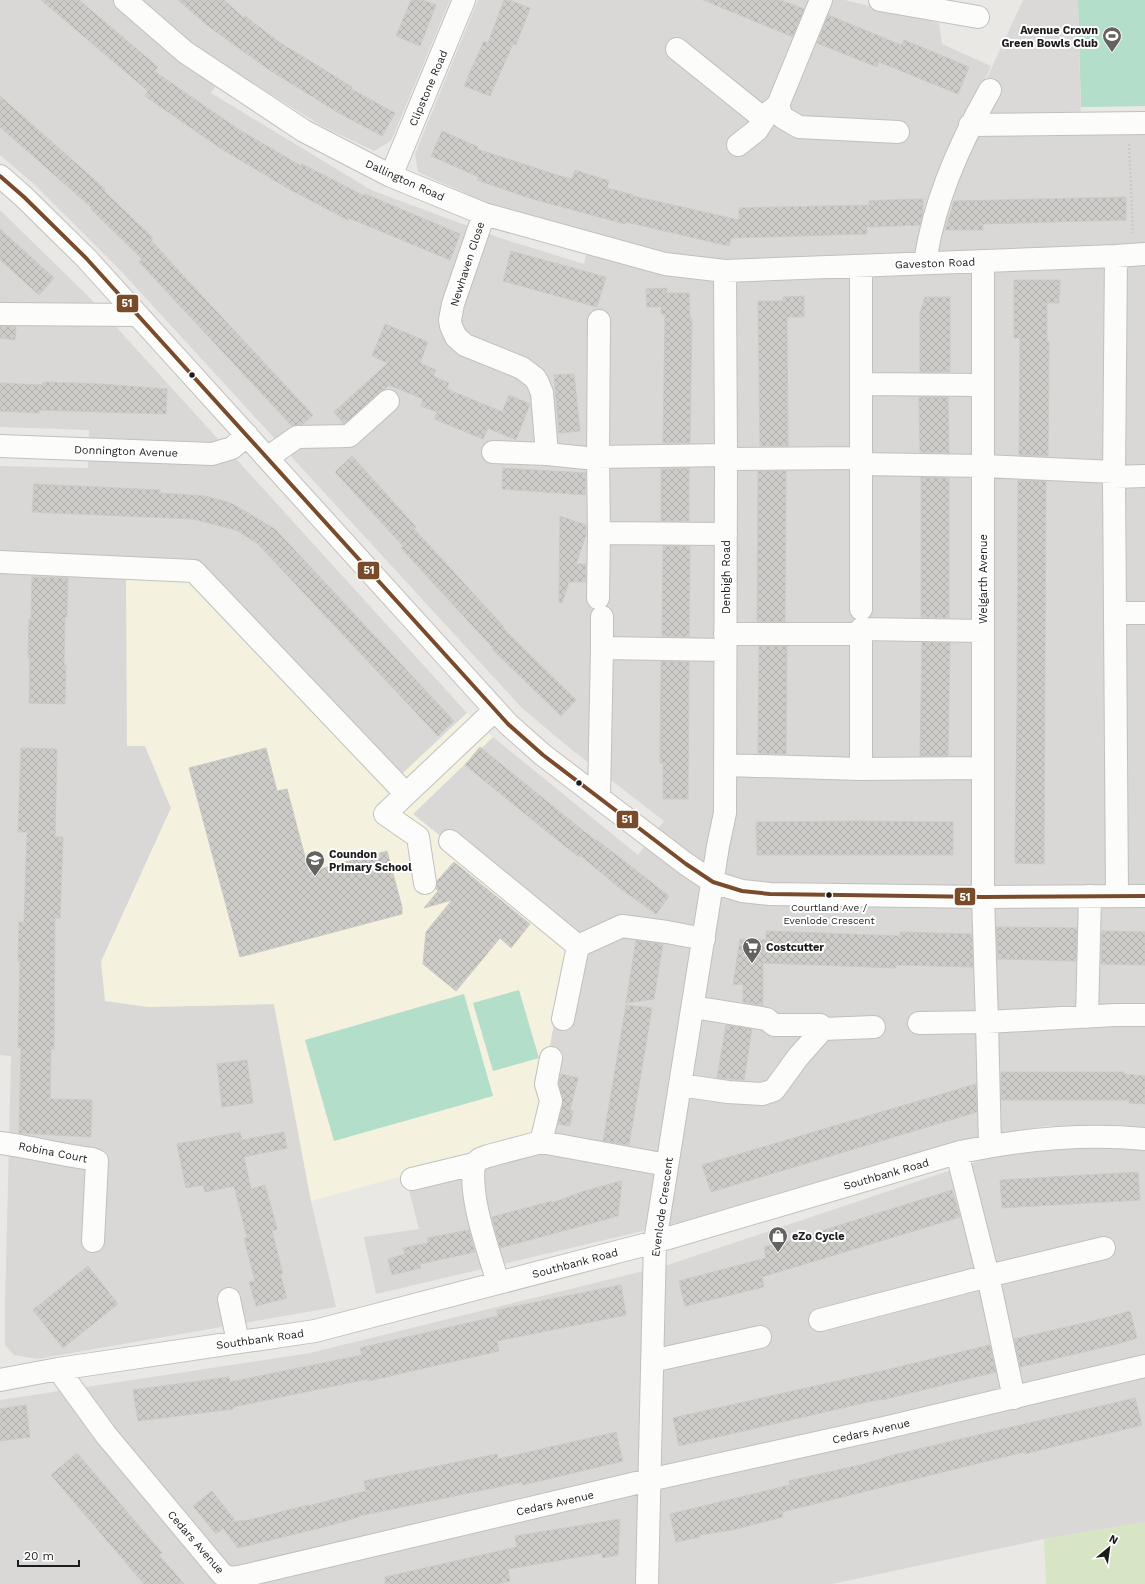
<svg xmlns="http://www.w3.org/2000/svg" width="1145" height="1584" font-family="'Work Sans',sans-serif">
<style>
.residential{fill:#d9d8d6}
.education{fill:#f4f2df}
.grass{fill:#d7e5c5}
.pitch{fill:#b2deca}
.parking{fill:#dad9d8}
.building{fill:url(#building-cross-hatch);stroke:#cdcac6}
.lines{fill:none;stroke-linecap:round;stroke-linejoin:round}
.minor-casing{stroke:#c1c0bf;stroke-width:24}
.path{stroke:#d4c7c5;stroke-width:2.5;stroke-dasharray:2 2;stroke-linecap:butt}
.minor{stroke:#fcfcfb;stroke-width:22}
.bus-1-casing{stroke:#fff;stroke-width:7}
.bus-1{stroke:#7a4b2a;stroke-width:4}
.bus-dot{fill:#1c1c1c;stroke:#fff;stroke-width:1.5}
.labels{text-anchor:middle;stroke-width:4;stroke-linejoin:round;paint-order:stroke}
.bus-label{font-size:10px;fill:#1c1c1c;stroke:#fff}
.poi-label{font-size:11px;font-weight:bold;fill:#1c1c1c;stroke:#fff;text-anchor:start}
.street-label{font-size:11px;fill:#1c1c1c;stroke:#fff}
.line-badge{stroke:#fff;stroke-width:1.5}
.badge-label{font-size:11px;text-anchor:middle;font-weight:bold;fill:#fff}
</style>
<defs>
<pattern id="building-cross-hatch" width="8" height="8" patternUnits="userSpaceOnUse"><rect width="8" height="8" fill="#ceccc9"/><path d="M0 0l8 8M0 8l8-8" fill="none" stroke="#b0afac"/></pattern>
</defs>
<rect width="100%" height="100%" fill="#eae8e4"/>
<path class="residential" d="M0,0h450l-59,141 -17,10 -52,-25 -94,-58 -17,25 160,97 129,48 84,26 7,-31 -86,-22 -87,-39 -3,-18 63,-154h367l94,23 3,21 49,22 -24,55 178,-6v1013l-26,-3 -74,1 -88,15 -280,82 -301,71 -12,-57 55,-8 -14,-54 164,-234 -156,-127 80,-77 145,118 26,-34 -92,-71 -50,-42 -402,-438 -85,-85 -35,-30z
M0,210l89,87 378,416 -79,74 -193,-207 -68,166h18l26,62 -70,154 47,45 126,-3 37,197 25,106 -299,52 -23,-4 -9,-10v-39l6,-250 -11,-1v-589l88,2 1,-38 -89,-3z
M1061,1146l84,1v375l-101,17 -212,45h-832v-184l310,-47 358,-88 328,-110z"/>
<path class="education" d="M126,578l69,2 193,207 79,-74 26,24 -80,77 156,127 -35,192 -129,42 -94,26 -37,-197 -126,3 -43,-6 -4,-39 70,-154 -26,-62h-18z"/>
<path class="grass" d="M1145,1522v62h-99l-2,-45z"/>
<path class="pitch" d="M1078,0h67v106l-64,1z
M519,990l20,68 -46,13 -20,-68z
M464,994l29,102 -159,45 -29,-101z"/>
<path class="parking" d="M1023,0h55l3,118 -114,3z"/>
<path class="building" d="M41,0h38l79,67 -4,4 84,58 63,37 1,-2 62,32 1,-2 95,40 -10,26 -101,-42 -1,2 -59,-31 -69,-41 -75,-52 3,-5z
M178,0h46l20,18 1,-2 34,26 73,45 -1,2 44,24 -13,23 -45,-24 -69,-43 -60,-43z
M411,0h11l14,5 -16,41 -24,-10z
M504,0h4l22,8 -14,37 -3,-1 -23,52 -26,-10 20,-45 4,2z
M703,0h77l24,9 -11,28z
M828,15l73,30 3,-5 65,27 -11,27 -79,-32 -2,5 -60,-24z
M0,96l105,93 -1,2 49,47 -2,2 27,30 135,145 -10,9 -11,2 -153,-164 3,-3 -51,-50 1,-1 -92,-81z
M442,131l36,16 -1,2 80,26 15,4 3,-9 34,11 -2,7 26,7v1l106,24v-12l130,-3v-4l19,-1 35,-1v13l-3,13 -53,2v7l-136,4 -2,8 -103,-24 -1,2 -96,-26 -52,-18 2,-3 -48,-21z
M1126,197v23l-143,4v6h-38l9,-29z
M0,229l54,49 -15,17 -39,-35z
M511,251l95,26 -9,30 -94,-26z
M1014,280h46l-1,23h-12v39h2l-1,114 -29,-1 1,-117h-6z
M667,288v5h22l1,25 2,1 -2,124h-27l2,-129h-4v-7h-14l-1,-18z
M804,296v21h-17l1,129h-28l-2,-145h25v-4z
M925,297h25v75h-30v-59z
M385,324l43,18 -8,21 16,7 -3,6 16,7 -2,6 55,23 7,-17 21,9 -14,36 -28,-12 -5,11 -49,-20 3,-7 -16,-6 2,-7 -34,-14 -45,39 -10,-12 54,-49 -16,-7z
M0,326l16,1 -1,13 -15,-2z
M574,374l6,57 -21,2 -5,-58z
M43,382l58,2 66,5 -1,25 -127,-4v3l-39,-2v-28l43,2z
M919,397h29l1,56 -29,-1z
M352,456l64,71 -2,2 14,15 76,83 -1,1 73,72 -15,16 -69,-67 1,-1 -92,-100 2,-2 -68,-74z
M503,468l83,5 -1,22 -83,-6z
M689,468v53h-28v-52z
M758,471h28l-1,151h-28z
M921,477l28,1v140l-28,-1z
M1018,480l28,1 -2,383 -29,-1 2,-156z
M34,484l126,6v3l45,3 26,7 44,26 179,192 -16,15 -181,-193 -21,-13 -43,-11 -161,-7z
M560,516l26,9v10l-10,29h10v18h-17l-7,21 -3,-1z
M663,546h27l-1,91 -27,-1z
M32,577l36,1 -1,39h-2l-1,48h2l-1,39 -36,-1 1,-45h-2l1,-39h2z
M922,642l28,1 -2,113h-28z
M759,646h28l-1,108 -28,-1z
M661,661l28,1 -1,137h-25v-36h-3z
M480,747l101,82 15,12 1,-1 72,56 -13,18 -39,-28 -37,-31 -1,2 -13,-10 -101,-82z
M21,748l36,1 -2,88h8l-3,81h-5l-1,131h-3l-1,50 42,1 -1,37 -72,-4 2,-85h-3l2,-87h-2l1,-39h5l3,-90h-9z
M266,748l11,43 10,-2 22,83 78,-21 15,56v7l-162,43 -51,-189z
M854,821l99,1v33h-196l-1,-33z
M454,862l76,62 -19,24 -11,-10 -44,53 -33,-27 3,-32 26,-32 -28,8 14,-17 -2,-2 1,-8z
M996,927l81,1 -1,33 -78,-2z
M766,931l134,5v-4l72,2 1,33 -77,-2v3l-133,-5v43l-20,-4v-18l-10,1 7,-46 26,1z
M1102,931l43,1v33l-44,-1z
M636,940l27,4 -8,48 -1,7 -28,4z
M626,1005l26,3 -23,137 -26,-4z
M726,1025l26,4 -8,51 -27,-2z
M247,1060l6,43 -31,4 -5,-43z
M1001,1072h123v2l21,2v28l-16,-1v-3h-128z
M561,1074l17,4 -8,32 3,1 -3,15 -12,-2 5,-20 -4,-21z
M976,1084l1,28 -266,80 -9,-27z
M240,1132l2,8 42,-8 3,16 -43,9 7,32 14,-4 12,44 -5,2 11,43h-3l7,24 -31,8 -7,-24 6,-1 -11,-43 3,-1 -13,-51 -29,6 -2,-7 -17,3 -9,-44z
M1138,1172l2,28 -138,8 -2,-28z
M622,1181l-4,35 -118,32 -8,-31 60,-16v2l32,-12z
M952,1190l8,27 -198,60 2,10 -79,19 -6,-25 87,-23 -2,-11 22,-5z
M469,1230l6,22 -55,12 1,4 -29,7 -4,-16 17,-5 -2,-6 25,-5 -1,-5z
M88,1266l30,38 -55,44 -30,-38z
M621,1285l5,30 -129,26 2,10 -131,30v-2l-135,28v2l-95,12 -5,-31 96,-13 1,5 132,-27 -2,-7 138,-32 -1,-6z
M1130,1311l7,27 -20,6 -97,23 -6,-28 91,-21z
M990,1345l6,27 -114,28 -1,-1 -202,47 -6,-28 217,-49z
M1135,1398l7,27 -102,25 -15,4 -1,-2 -242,60 1,5 -51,13 -32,5v2l-24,5 -6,-28 120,-29 -1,-4 75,-17 29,-9z
M26,1405l4,32 -30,4v-32z
M616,1432l7,29 -100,24 -1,-3 -163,34v1l-31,9 -90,22 -15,-20 -7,6 -23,-28 19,-15 22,28 -4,3 19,-2 59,-15v1l58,-15 -2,-10 133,-27 1,5z
M77,1453l85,100 -3,2 25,29h-40l-93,-109z
M620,1519l-2,36 -16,3v-5l-94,16 2,12 -13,3h-112v-7l132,-30 -2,-11z"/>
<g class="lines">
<g class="minor-casing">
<path id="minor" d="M125,0l60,52 119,79 87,45 93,38 181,50 60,7 391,-15 29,-2
M880,0l98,17
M677,49l87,70
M778,105l4,12 17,10 99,5
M970,125l175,-2
M738,145l19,-15 11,-17 10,-8 43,-105
M0,176l24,21 62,61 422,466 35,31 143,109 27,18 29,9 28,3 213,3 162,-1
M391,176l73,-176
M484,214l-31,90 -3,16 1,6 5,11 9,8 57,23 13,10 3,5 4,10 5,61
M1116,256l-2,221 3,419
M983,261v636l4,125 128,-7h30
M925,263c8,-59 36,-122 65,-173
M0,314l137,1
M599,321l-1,136 128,-2
M861,384l122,1
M0,446l212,8 20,-6 15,-13
M493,452l54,2 39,4
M598,457l1,76 127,1
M267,458l30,-21 52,-1 39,-35
M726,459l135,-1
M861,464l122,2 131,6
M1114,477l31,-1
M0,562l194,9 212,223
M598,598l1,-65
M861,609v-343
M1116,613h29
M602,617v31l123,2
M725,634h136
M725,765l136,4v-140l122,2
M861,769l122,-1
M599,797l3,-149
M450,841l128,105 -15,73
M425,883l-7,-46 -33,-23 110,-104
M578,946l44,-20 45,6 37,7
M693,1007l74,12 7,6h46l3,4
M1087,1017l3,-121
M919,1023l68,-1 3,124
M680,1085l48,7 34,2 12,-4 24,-33 25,-28 51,-2
M541,1142l126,23
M0,1143c31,4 61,12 92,16l5,2 -4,80
M957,1153l31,123 116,-28
M474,1164c-5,36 14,84 24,119
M412,1179l62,-15 6,-5 8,-3 53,-14 10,-41 -5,-17 5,-26
M229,1299l9,43
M820,1320l168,-44 26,122
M652,1361l108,-24
M58,1369l48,66 116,139 7,4 10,-1 410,-97 235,-52 261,-62
M0,1380l58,-11 257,-38 340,-89 305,-90c62,-13 122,-19 185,-13
M647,1584l8,-342 63,-396 7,-33 1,-354 -1,-188"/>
</g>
<path class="path" d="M1129,144l4,89"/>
<use href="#minor" class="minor"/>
<g class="bus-1-casing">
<path id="bus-1" d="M0,176l24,21 62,61 422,466 35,31 143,109 27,18 29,9 28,3 213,3 162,-1"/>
</g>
<use href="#bus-1" class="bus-1"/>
</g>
<defs>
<g id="stadium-pin" transform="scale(1)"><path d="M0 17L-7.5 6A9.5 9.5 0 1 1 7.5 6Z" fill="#646362" stroke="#fff"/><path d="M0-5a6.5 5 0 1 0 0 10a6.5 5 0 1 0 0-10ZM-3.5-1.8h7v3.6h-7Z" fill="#fff"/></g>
<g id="school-pin" transform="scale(1)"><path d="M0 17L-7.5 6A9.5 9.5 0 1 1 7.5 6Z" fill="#646362" stroke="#fff"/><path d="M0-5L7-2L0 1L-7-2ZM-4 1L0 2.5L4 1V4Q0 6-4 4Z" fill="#fff"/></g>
<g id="supermarket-pin" transform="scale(1)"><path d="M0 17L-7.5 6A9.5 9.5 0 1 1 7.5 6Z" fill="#646362" stroke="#fff"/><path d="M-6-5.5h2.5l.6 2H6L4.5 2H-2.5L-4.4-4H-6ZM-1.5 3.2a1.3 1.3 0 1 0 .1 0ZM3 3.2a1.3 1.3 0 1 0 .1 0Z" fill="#fff"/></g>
<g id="shop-pin" transform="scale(1)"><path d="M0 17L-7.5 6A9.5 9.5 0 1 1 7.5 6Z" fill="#646362" stroke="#fff"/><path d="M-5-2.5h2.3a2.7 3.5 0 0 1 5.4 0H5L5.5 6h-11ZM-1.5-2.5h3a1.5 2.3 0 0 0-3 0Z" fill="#fff"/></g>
</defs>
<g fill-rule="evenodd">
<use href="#stadium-pin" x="1112" y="36"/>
<use href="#school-pin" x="315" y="860"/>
<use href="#supermarket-pin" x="752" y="947"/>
<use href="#shop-pin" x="778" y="1236"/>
</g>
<g class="bus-dot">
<circle cx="192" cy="375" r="3.5"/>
<circle cx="579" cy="783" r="3.5"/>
<circle cx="829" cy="895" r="3.5"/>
</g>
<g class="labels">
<g class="bus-label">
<text x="829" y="911">Courtland Ave /<tspan x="829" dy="13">Evenlode Crescent</tspan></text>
</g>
<g class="poi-label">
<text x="1098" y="34" text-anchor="end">Avenue Crown<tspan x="1098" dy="13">Green Bowls Club</tspan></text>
<text x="329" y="858">Coundon<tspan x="329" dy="13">Primary School</tspan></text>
<text x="766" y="951">Costcutter</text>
<text x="792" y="1240">eZo Cycle</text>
</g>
<g class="street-label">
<text transform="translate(428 88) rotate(-67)" y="4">Clipstone Road</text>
<text transform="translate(405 180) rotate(24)" y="4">Dallington Road</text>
<text transform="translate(935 263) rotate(-2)" y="4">Gaveston Road</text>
<text transform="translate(467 264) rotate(-72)" y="4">Newhaven Close</text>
<text transform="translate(126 451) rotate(2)" y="4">Donnington Avenue</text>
<text transform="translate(726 577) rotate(-90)" y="4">Denbigh Road</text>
<text transform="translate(983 579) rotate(-90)" y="4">Welgarth Avenue</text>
<text transform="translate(53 1152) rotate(11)" y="4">Robina Court</text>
<text transform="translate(886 1174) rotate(-16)" y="4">Southbank Road</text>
<text transform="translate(662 1207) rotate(-82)" y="4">Evenlode Crescent</text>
<text transform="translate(575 1263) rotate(-15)" y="4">Southbank Road</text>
<text transform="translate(260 1339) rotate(-8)" y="4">Southbank Road</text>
<text transform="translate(871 1431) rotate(-13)" y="4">Cedars Avenue</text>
<text transform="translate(555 1503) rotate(-13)" y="4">Cedars Avenue</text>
<text transform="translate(196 1542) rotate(49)" y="4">Cedars Avenue</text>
</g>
</g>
<g class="line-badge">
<rect x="116" y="294" width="23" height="19" rx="4" fill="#7a4b2a"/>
<rect x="357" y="561" width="23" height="19" rx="4" fill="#7a4b2a"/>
<rect x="616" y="810" width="23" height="19" rx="4" fill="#7a4b2a"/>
<rect x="954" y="887" width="22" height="19" rx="4" fill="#7a4b2a"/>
</g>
<g class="badge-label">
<text x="127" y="307">51</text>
<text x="369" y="574">51</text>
<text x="627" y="823">51</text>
<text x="965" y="901">51</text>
</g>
<g transform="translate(1109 1548) rotate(29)" stroke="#ffffff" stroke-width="3" paint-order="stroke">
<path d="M0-3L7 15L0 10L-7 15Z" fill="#1c1c1c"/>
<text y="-6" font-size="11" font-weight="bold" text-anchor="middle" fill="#1c1c1c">N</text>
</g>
<path d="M18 1560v6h61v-6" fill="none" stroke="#1c1c1c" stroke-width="2"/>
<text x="24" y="1560" font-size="12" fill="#1c1c1c" stroke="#ffffff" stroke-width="3" paint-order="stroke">20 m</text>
</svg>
